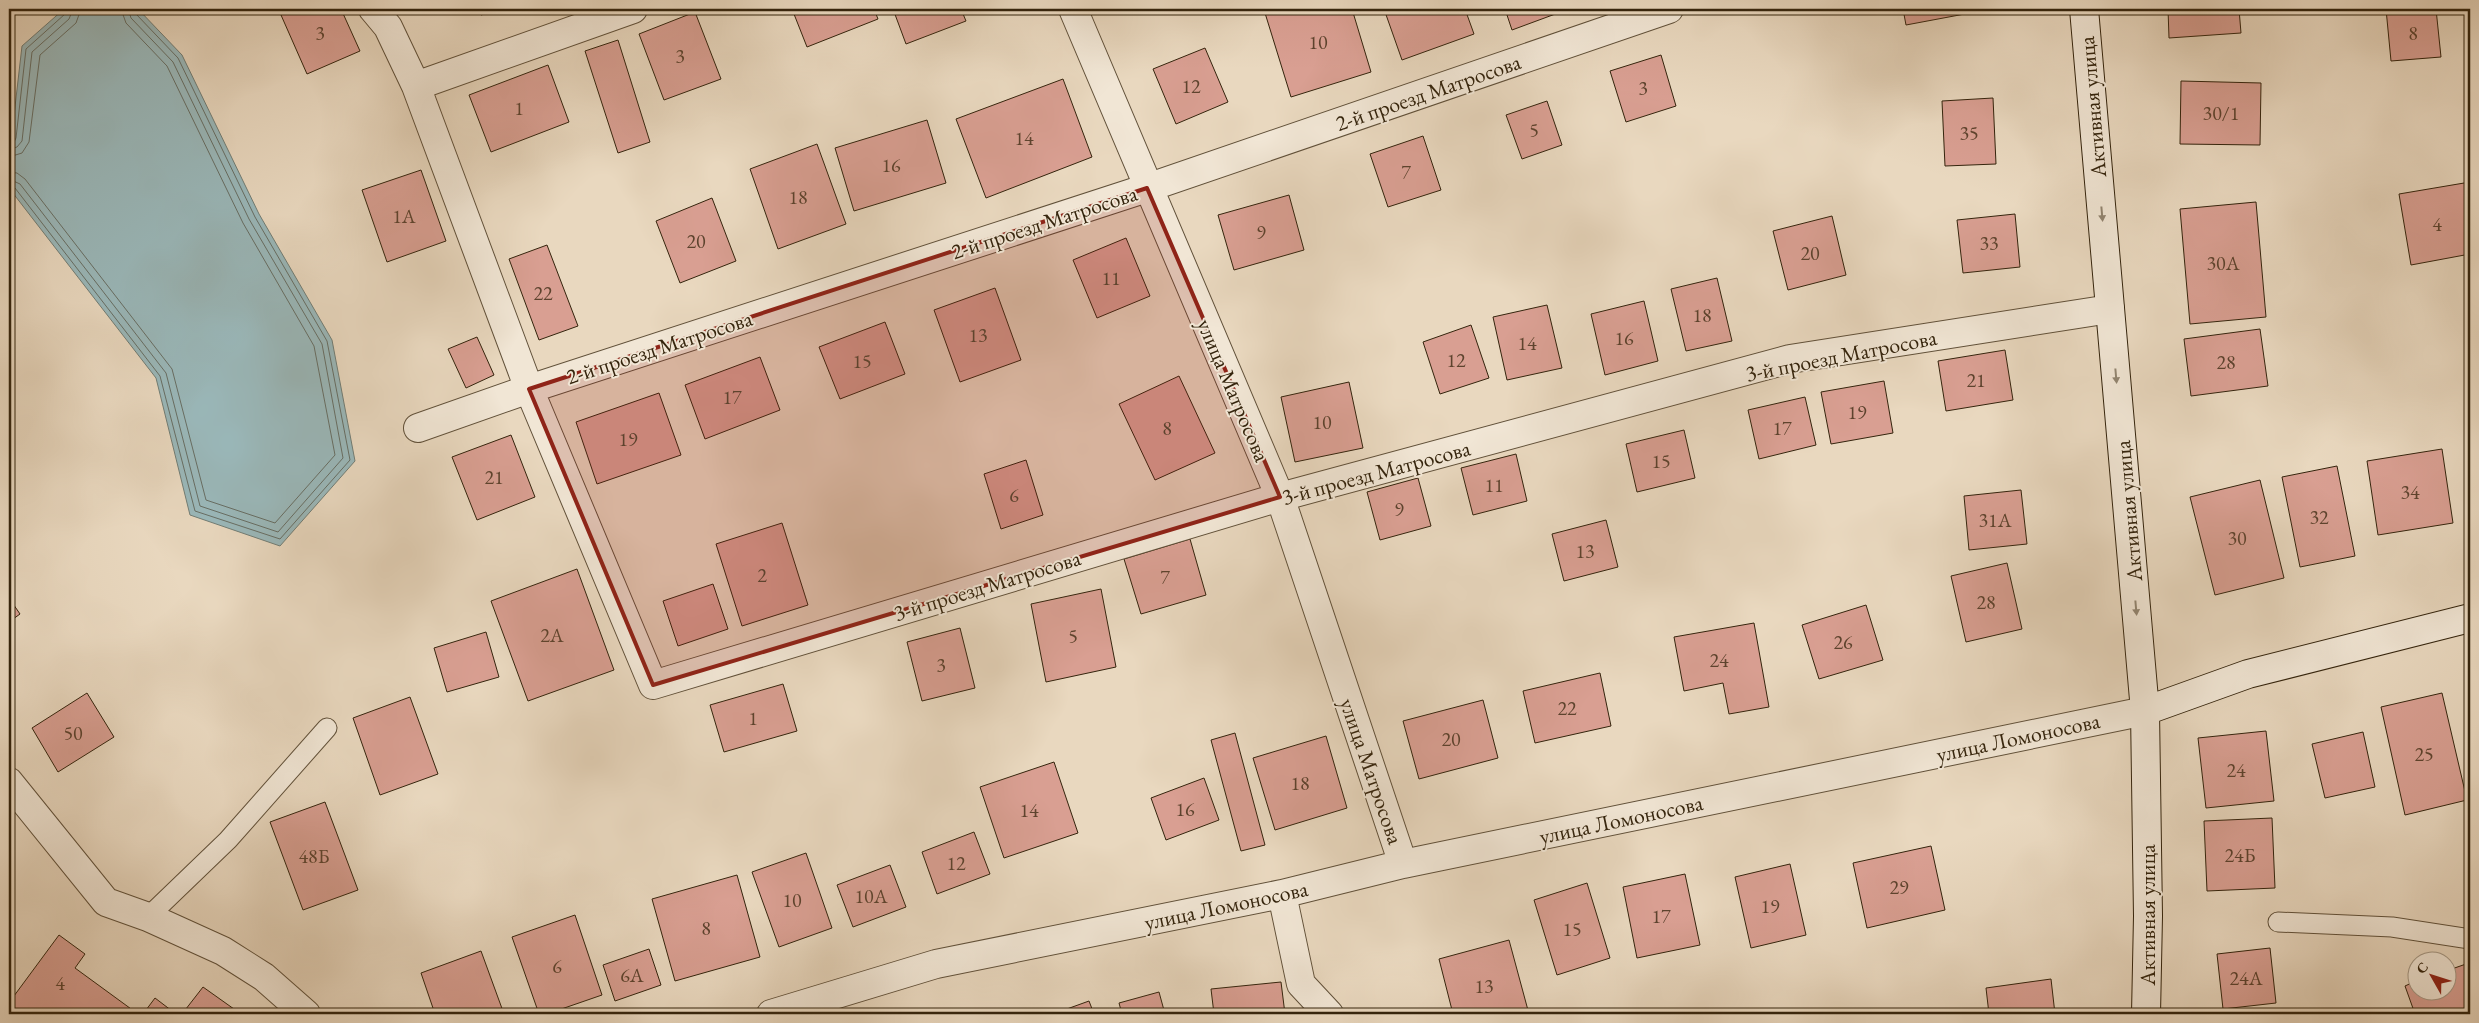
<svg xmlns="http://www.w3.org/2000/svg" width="2479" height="1023" font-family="'EB Garamond',serif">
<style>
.water{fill:#9ab8ba;stroke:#717d75}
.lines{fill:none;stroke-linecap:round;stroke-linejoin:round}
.shore{stroke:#676e64;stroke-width:1}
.building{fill:#d99f92;stroke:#34240d}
.lane-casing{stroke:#61513a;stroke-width:21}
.street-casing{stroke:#61513a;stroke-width:30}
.secondary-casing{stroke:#34240d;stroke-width:30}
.lane{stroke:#f1e6d5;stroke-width:19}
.street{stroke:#f1e6d5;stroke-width:28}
.secondary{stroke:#f1e6d5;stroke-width:28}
.oneway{fill:#928571}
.marked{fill:#8f2418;fill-opacity:0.2;stroke:#8f2418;stroke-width:4;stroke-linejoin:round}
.labels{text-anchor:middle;stroke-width:4;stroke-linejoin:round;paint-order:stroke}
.number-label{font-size:20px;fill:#5d432e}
.street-label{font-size:22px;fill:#34240d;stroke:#f1e6d5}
</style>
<rect width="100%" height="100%" fill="#e9d8bf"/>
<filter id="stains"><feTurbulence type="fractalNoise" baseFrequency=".004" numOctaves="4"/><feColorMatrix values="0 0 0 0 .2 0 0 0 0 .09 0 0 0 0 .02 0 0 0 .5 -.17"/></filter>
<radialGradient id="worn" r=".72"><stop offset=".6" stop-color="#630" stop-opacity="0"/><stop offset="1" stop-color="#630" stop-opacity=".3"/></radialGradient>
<path class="water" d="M64,9h74l44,46 77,159 73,126 23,121 -75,85 -90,-31 -34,-137 -147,-190v-29l13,-113z"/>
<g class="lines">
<path class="shore" d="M9,143l5,-1 2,-4 10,-89 39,-35 2,-5
M9,150l8,-3 5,-6 10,-89 37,-33 4,-10
M9,157l13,-4 7,-11 11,-87 36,-32 5,-14
M9,172l8,1 8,6 147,190 34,131 69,23 60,-68 -21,-109 -71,-123 -76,-157 -41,-43 -5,-14
M9,179l11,5 146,189 34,133 78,26 65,-74 -21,-114 -73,-125 -76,-157 -42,-44 -3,-9
M9,186l6,2 145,188 35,135 85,28 70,-79 -23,-119 -72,-124 -77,-159 -42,-44 -1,-5"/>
</g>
<path class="building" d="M295,9h46l19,42 -53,23 -26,-59z
M479,9h23l-21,6z
M792,9h82l4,10 -71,28z
M893,9h68l5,12 -60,23z
M1279,9h73l19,63 -80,25 -26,-84z
M1384,9h81l9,25 -72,26z
M1505,9h51l2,4 -46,17z
M1903,9h66l1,4 -64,12z
M2168,9h71l2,24 -72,5z
M2386,9h50l5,48 -50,4z
M695,12l26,67 -57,21 -25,-66z
M618,40l32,102 -32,11 -33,-102z
M1205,48l23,54 -52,22 -23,-55z
M1661,55l15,51 -50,16 -16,-51z
M548,65l21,57 -78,30 -22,-57z
M1063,79l29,78 -106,41 -30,-79z
M2181,81l80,2 -1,62 -80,-1z
M1993,98l3,66 -51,2 -3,-65z
M1547,101l15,44 -40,14 -16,-44z
M927,120l19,63 -92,28 -19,-63z
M1423,136l18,54 -53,17 -18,-53z
M817,144l29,80 -68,25 -28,-80z
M421,170l25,71 -59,21 -25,-72z
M2470,182v72l-59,11 -12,-71z
M1289,195l15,55 -70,20 -16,-55z
M712,198l24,63 -56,22 -24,-62z
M2256,202l10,115 -76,7 -10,-115z
M2015,214l5,53 -57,6 -6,-53z
M1832,216l14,59 -58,15 -15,-59z
M1126,238l24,58 -53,22 -24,-58z
M547,245l31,81 -39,14 -30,-81z
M1717,278l15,63 -46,10 -15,-62z
M995,288l26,72 -61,22 -26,-72z
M1644,301l14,60 -53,14 -14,-61z
M1547,305l15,63 -55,12 -14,-63z
M885,322l20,52 -65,25 -21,-52z
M1471,325l18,53 -49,16 -17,-52z
M2260,329l8,57 -77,10 -7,-57z
M477,337l17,38 -28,13 -18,-39z
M2005,350l8,50 -67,11 -8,-50z
M760,357l20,53 -75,29 -20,-54z
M1179,376l36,77 -60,27 -36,-76z
M1884,381l9,52 -62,11 -10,-52z
M1349,382l14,66 -68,14 -14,-65z
M659,393l22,62 -84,29 -21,-62z
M1805,397l11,48 -57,14 -11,-49z
M1684,430l11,48 -58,14 -11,-48z
M511,435l24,62 -58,23 -25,-63z
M2442,449l11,74 -75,12 -11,-74z
M1516,454l11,47 -54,14 -12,-47z
M1026,460l17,55 -42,14 -17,-55z
M2337,466l18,90 -55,11 -18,-90z
M1418,478l13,48 -51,14 -13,-48z
M2260,480l24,98 -69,17 -25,-98z
M2021,490l6,54 -58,6 -5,-54z
M1606,520l12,47 -54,14 -12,-47z
M782,523l26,82 -66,21 -26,-82z
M1190,539l16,56 -65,19 -17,-55z
M2007,563l15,66 -56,13 -15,-66z
M577,569l37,101 -86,31 -37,-100z
M713,584l15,45 -50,17 -15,-45z
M1101,589l15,78 -70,15 -15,-78z
M9,598l11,16 -11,8z
M1866,605l17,55 -64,19 -17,-54z
M1754,623l15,84 -40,7 -6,-31 -39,8 -10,-54z
M960,628l15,60 -53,13 -15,-59z
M486,632l13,45 -52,15 -13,-44z
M1600,673l11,53 -76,17 -12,-52z
M783,684l14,47 -73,21 -14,-47z
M87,693l27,44 -56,35 -26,-44z
M2442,693l25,107 -62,15 -24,-108z
M410,697l28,77 -58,21 -27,-77z
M1483,700l15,58 -79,21 -16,-58z
M2266,731l8,70 -68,7 -8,-70z
M2363,732l12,55 -50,11 -13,-54z
M1235,733l30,112 -24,6 -30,-111z
M1326,736l21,72 -72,22 -22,-72z
M1054,762l24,71 -74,25 -24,-71z
M1204,778l15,42 -53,20 -15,-42z
M325,802l33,88 -55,20 -33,-88z
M2272,818l3,70 -68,3 -3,-70z
M974,832l16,42 -53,20 -15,-42z
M1931,846l14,64 -78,18 -14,-65z
M806,853l26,75 -53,19 -27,-75z
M1790,864l16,71 -55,13 -16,-71z
M890,865l16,42 -53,20 -16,-42z
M1685,874l15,71 -63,13 -14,-71z
M737,875l23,82 -85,24 -23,-82z
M1587,883l23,75 -53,17 -23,-75z
M575,915l27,80 -55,19h-8l-27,-77z
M59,935l26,19 -10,14 63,46h-129v-16l2,2z
M1509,940l20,74h-76l-14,-55z
M2270,948l6,55 -53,6 -6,-55z
M649,949l12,36 -46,16 -12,-36z
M481,951l23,63h-69l-14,-41z
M2466,964l4,11v39h-55l-10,-28 11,-5v9h30v-19z
M2051,979l4,35h-66l-3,-26z
M1281,982l4,32h-71l-3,-25z
M203,987l38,27h-59z
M1159,992l6,22h-43l-3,-11z
M155,998l21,16h-33z
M1089,1001l5,13h-41z"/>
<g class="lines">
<g class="lane-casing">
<path id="lane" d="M148,917l80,-77 99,-112
M2278,922l114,5 78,12"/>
</g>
<g class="street-casing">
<path id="street" d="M373,9l15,18 28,59 113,303 124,296 627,-188 510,-138 320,-50
M1073,9l207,488 123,367
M416,86l217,-77
M418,428l111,-39 618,-201 522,-179
M9,782l97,120 42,15 75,34 41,26 42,37
M1282,894l19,90 28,30
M771,1014l165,-50 346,-70 121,-30 742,-153"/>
</g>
<g class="secondary-casing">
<path id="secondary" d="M2084,9l61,702 3,205 -2,98
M2145,711l103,-37 222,-56"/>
</g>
<use href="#lane" class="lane"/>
<use href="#street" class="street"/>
<use href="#secondary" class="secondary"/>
</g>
<defs><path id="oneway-solid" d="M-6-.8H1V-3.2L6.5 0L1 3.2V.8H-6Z" transform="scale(1.25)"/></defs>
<g class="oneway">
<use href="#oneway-solid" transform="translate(2102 214) rotate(85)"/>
<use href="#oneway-solid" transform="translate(2116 376) rotate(85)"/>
<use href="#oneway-solid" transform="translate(2136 608) rotate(85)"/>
</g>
<path class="marked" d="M1147,188l133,309 -627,188 -124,-296z"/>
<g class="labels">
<g class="number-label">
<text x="320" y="40">3</text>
<text x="2413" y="40">8</text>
<text x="1318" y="49">10</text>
<text x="680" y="63">3</text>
<text x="1191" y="93">12</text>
<text x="1643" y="95">3</text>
<text x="519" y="115">1</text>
<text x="2221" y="120">30/1</text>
<text x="1534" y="137">5</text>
<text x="1969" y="140">35</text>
<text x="1024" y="145">14</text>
<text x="891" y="172">16</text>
<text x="1406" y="179">7</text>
<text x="798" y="204">18</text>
<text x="404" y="223">1А</text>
<text x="2437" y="231">4</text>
<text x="1261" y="239">9</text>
<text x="696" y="248">20</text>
<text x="1989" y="250">33</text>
<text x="1810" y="260">20</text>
<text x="2223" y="270">30А</text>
<text x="1111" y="285">11</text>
<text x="543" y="300">22</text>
<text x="1702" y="322">18</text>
<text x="978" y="342">13</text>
<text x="1624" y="345">16</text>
<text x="1527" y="350">14</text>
<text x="1456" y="367">12</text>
<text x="862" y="368">15</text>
<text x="2226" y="369">28</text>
<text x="1976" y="387">21</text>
<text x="732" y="404">17</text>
<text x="1857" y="419">19</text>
<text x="1322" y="429">10</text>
<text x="1167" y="435">8</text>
<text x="1782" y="435">17</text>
<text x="628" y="446">19</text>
<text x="1661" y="468">15</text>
<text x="494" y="484">21</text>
<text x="1494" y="492">11</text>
<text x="2410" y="499">34</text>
<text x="1014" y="502">6</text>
<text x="1399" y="516">9</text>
<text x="2319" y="524">32</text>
<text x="1995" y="527">31А</text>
<text x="2237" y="545">30</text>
<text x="1585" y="558">13</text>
<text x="762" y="582">2</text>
<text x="1165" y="584">7</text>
<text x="1986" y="609">28</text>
<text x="552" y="642">2А</text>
<text x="1073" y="643">5</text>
<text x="1843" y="649">26</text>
<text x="1719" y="667">24</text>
<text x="941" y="672">3</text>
<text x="1567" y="715">22</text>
<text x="753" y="725">1</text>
<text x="73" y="740">50</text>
<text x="1451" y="746">20</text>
<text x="2424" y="761">25</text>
<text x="2236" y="777">24</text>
<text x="1300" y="790">18</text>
<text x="1185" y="816">16</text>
<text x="1029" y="817">14</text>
<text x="2240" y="862">24Б</text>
<text x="314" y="863">48Б</text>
<text x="956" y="870">12</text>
<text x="1899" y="894">29</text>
<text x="871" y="903">10А</text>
<text x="792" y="907">10</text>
<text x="1770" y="913">19</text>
<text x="1661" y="923">17</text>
<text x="706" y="935">8</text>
<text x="1572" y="936">15</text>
<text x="557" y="973">6</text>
<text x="632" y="982">6А</text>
<text x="2246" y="985">24А</text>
<text x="60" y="990">4</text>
<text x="1484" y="993">13</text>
</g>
<g class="street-label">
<text transform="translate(1428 92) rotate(-19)" y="8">2-й проезд Матросова</text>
<text transform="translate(2092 107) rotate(-95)" y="8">Активная улица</text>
<text transform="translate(1044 222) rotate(-18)" y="8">2-й проезд Матросова</text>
<text transform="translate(659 347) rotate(-18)" y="8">2-й проезд Матросова</text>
<text transform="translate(1841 355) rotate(-11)" y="8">3-й проезд Матросова</text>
<text transform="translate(1234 390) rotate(67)" y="8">улица Матросова</text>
<text transform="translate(1376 472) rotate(-15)" y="8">3-й проезд Матросова</text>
<text transform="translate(2128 511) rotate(-95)" y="8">Активная улица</text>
<text transform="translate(987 585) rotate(-17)" y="8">3-й проезд Матросова</text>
<text transform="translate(2018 737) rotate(-12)" y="8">улица Ломоносова</text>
<text transform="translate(1372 771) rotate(71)" y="8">улица Матросова</text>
<text transform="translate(1621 819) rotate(-12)" y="8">улица Ломоносова</text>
<text transform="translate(1226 905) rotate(-12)" y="8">улица Ломоносова</text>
<text transform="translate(2147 915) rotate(-90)" y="8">Активная улица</text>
</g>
</g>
<rect width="2479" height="1023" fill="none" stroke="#e9d8bf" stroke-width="30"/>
<rect x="10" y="10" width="2459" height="1003" fill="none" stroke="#34240d" stroke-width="2.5"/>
<rect x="15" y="15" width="2449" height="993" fill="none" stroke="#34240d"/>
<g transform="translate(2432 976) rotate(309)"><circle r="24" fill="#f1e6d5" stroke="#a59885"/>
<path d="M0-4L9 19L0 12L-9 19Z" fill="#8f2418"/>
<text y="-8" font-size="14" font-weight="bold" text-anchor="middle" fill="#34240d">С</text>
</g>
<rect width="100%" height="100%" filter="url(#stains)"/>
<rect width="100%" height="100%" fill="url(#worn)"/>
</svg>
